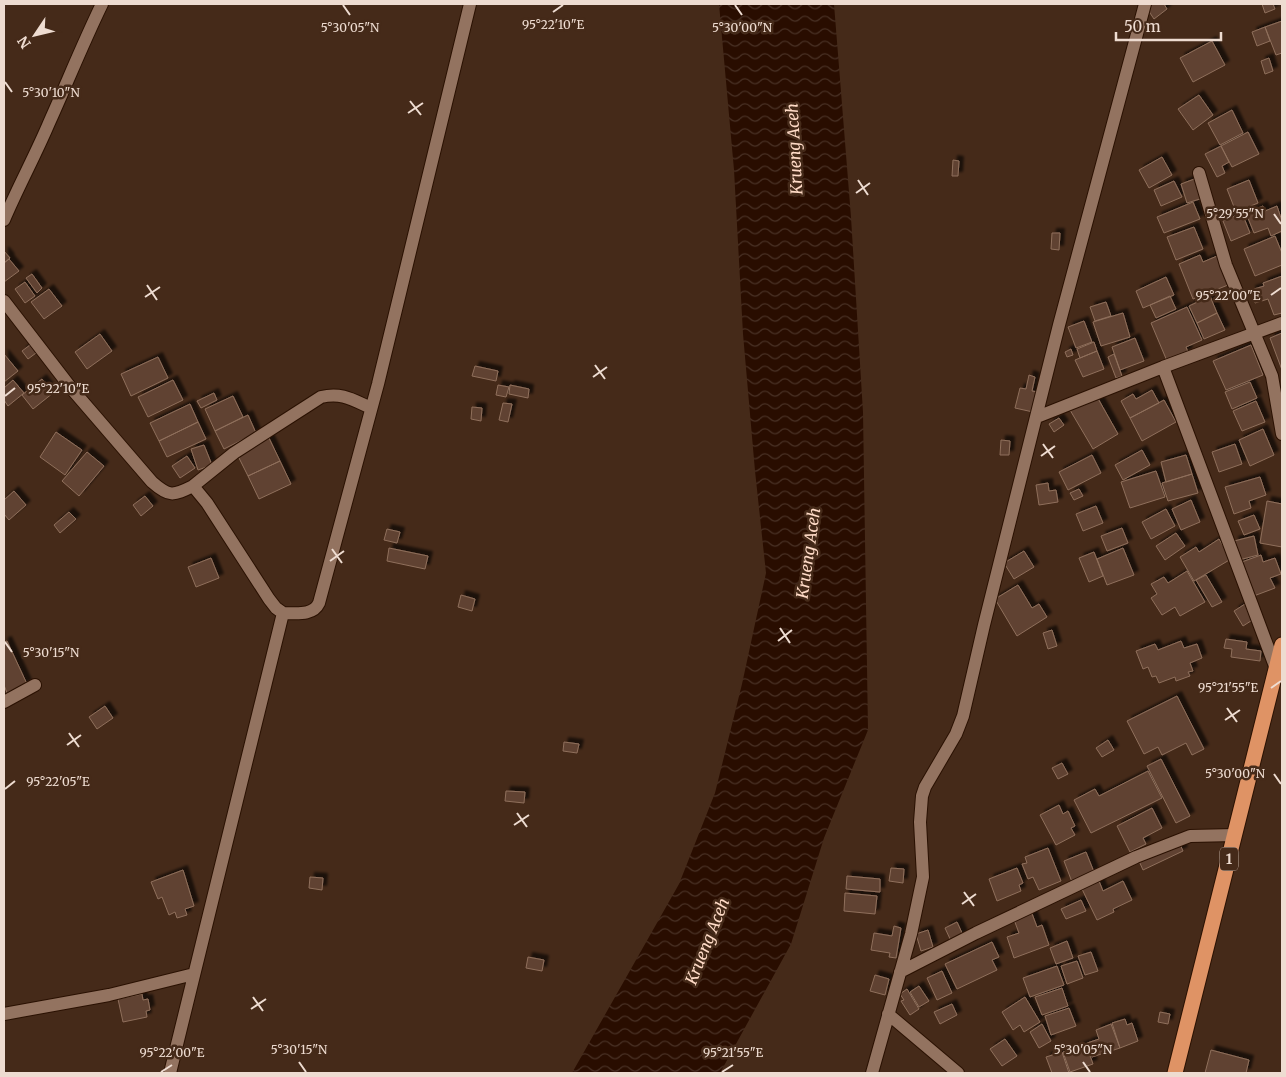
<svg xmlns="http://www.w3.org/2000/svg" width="1286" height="1077" font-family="Merriweather,serif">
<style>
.water{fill:url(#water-waves)}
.building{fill:#604331;stroke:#8f6f5c;filter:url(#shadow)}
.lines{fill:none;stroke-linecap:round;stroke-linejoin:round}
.minor-casing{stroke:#2a1102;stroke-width:14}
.highway-casing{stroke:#2a1102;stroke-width:17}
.minor{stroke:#937360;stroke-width:12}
.highway{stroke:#df9365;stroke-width:15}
.ticks{fill:none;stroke:#eedcd1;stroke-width:2}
.labels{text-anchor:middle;stroke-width:5;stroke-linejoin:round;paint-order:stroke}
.shield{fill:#452a19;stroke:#bba79a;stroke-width:1}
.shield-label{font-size:14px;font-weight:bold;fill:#eedcd1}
.water-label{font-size:16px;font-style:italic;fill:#ffdbc7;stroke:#452a19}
.ticks-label{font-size:12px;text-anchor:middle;fill:#eedcd1;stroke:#452a19;stroke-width:5;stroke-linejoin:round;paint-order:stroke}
</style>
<defs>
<pattern id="water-waves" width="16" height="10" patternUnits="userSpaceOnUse" patternTransform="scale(1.25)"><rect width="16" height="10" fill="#290d00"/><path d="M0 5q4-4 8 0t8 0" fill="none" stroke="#483024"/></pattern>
<filter id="shadow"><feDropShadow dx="4.5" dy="-4.5" stdDeviation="1" flood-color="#0009"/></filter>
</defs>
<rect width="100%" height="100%" fill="#452a19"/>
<path class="water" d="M719,4h115l17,213 12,195 5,318 -44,108 -33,106 -71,129h-148l107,-189 36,-91 27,-109 24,-111 -11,-102 -12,-137 -9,-164z"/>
<path class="building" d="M1152,4h12l3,5 -13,10 -8,-12z
M1262,4h11l2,5 -10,4z
M1282,21v32l-6,2 -11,-28z
M1265,27l5,14 -13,5 -5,-14z
M1212,41l13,24 -32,17 -13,-24z
M1269,58l4,13 -8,3 -4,-13z
M1199,95l14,20 -20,15 -15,-21z
M1232,110l11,23 -23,12 -12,-22z
M1248,132l11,22 -27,13 -11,-21z
M1221,146l8,16 -7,4 3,7 -8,4 -12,-23z
M1162,157l10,18 -23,13 -10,-18z
M953,160l6,1 -1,15h-6z
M1197,178l6,20 -16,5 -6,-19z
M1249,180l9,23 -22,9 -9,-23z
M1174,181l8,16 -21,9 -7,-16z
M1193,202l7,17 -36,14 -7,-16z
M1263,206l2,5 12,-5 5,15v10l-11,5 -3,-8 -14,5 -8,-20z
M1242,213l8,20 -19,8 -8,-20z
M1194,227l9,22 -27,11 -9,-23z
M1052,233h8l-1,17 -8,-1z
M1275,236l7,17v12l-27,11 -11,-27z
M4,251l6,7 -6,5z
M1200,255l3,7 14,-6 11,29 -35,14 -14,-35z
M9,259l10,12 -15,11v-19z
M32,274l10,14 -5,5 -11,-15z
M1282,276v37l-8,2 -6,-16 -13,4 -4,-13 13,-4 -1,-3z
M1166,277l8,18 -31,13 -7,-17z
M25,282l10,14 -10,7 -10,-14z
M49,289l13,17 -18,13 -13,-17z
M1170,296l6,13 -20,9 -6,-13z
M1210,296l7,17 -20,10 -8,-17z
M1106,302l5,14 -16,5 -5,-14z
M1187,307l15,33 -16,7 2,5 -21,9 -16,-38z
M1123,313l7,24 -29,9 -8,-24z
M1217,313l8,17 -21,9 -7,-16z
M1084,321l8,21 -16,6 -8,-21z
M1282,333v37l-12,-32z
M100,334l12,17 -25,18 -12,-17z
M1135,338l9,23 -24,9 -8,-23z
M34,342l6,8 -12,9 -6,-8z
M1094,342l3,9 -17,7 -3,-9z
M1251,345l12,30 -37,15 -13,-29z
M1071,349l2,6 -6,2 -2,-5z
M1097,351l7,18 -21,8 -8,-17z
M4,354l14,17 -14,11z
M1114,354l8,22 -6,2 -8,-21z
M158,357l10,21 -37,18 -10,-22z
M475,366l23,5 -2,10 -24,-5z
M1029,375l6,2 -3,14 6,1 -5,20 -18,-4 5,-20 6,1z
M42,379l11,14 -20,16 -11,-14z
M13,380l11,13 -16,13 -4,-6v-12z
M173,380l10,20 -35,17 -10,-20z
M1250,382l7,16 -25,11 -7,-17z
M498,385l11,2 -3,10 -10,-2z
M510,385l19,4 -1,9 -19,-4z
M1152,390l7,13 -29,15 -9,-17 12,-7 3,5z
M214,393l3,7 -16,8 -4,-7z
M1096,395l22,39 -25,15 -23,-39z
M233,396l10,21 -28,14 -10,-22z
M1164,400l12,22 -34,19 -12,-23z
M1256,401l9,21 -23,9 -9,-20z
M503,403l9,1 -4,18 -9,-2z
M190,404l8,18 -39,19 -9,-18z
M472,407l10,1 -1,13 -10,-2z
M248,415l8,18 -32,16 -9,-18z
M1059,418l5,7 -10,7 -5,-8z
M198,422l8,17 -39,18 -8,-16z
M1263,429l11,26 -24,11 -11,-26z
M56,432l26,18 -17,25 -25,-18z
M269,438l11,23 -32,15 -11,-22z
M1001,440l9,1 -1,14h-9z
M1235,444l7,20 -23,8 -7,-20z
M204,445l8,20 -14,5 -7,-21z
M1142,450l8,15 -27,15 -8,-15z
M87,452l17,14 -25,30 -17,-15z
M1092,455l9,18 -33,17 -9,-18z
M1186,455l6,19 -26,8 -5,-20z
M187,456l8,12 -15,10 -8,-12z
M280,461l11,23 -32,15 -11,-23z
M1156,471l9,26 -35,11 -9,-26z
M1192,474l6,19 -30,8 -6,-18z
M1260,477l6,18 -17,6 2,7 -17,6 -9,-27z
M1048,483l1,8 7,-1 2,12 -19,3 -3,-20z
M1079,489l4,7 -9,4 -4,-7z
M14,491l12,14 -17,15 -5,-6v-14z
M145,496l8,10 -12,10 -8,-11z
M1191,500l9,22 -19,8 -9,-21z
M1267,501l15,3v43l-22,-4z
M1096,506l7,17 -20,8 -7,-17z
M1166,509l9,17 -24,13 -9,-17z
M69,512l7,7 -16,14 -6,-8z
M1254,515l6,14 -16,6 -6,-14z
M1122,528l6,15 -21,8 -6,-15z
M387,529l13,3 -3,11 -13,-3z
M1176,533l9,13 -20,14 -9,-14z
M1254,536l4,19 -19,5 -5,-19z
M1219,539l12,20 -37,22 -14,-24 16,-10 3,5z
M389,548l39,8 -3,13 -38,-8z
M1123,548l11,27 -27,10 -10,-26z
M1024,551l10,16 -20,12 -10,-16z
M1094,552l9,24 -14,6 -10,-24z
M1261,555l2,7 12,-4 6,16 -11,4 5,10 -24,9 -12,-34z
M211,558l8,20 -23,9 -8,-20z
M1187,571l18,31 -25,14 -5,-9 -13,8 -11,-17 6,-4 -6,-10 13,-7 4,6z
M1206,575l16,27 -10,5 -16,-27z
M1018,585l14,23 7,-4 8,13 -30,19 -22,-37z
M461,595l14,4 -3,12 -14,-4z
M1245,604l9,15 -11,7 -9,-15z
M1052,630l5,16 -9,3 -5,-16z
M1226,639l21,3 -1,7 15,2 -1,10 -29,-4 1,-8 -8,-1z
M7,641l20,43 -20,9 -3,-8v-43z
M1181,641l3,7 13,-4 5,14 -12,5 3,8 -5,1 2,4 -14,5 -1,-4 -16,6 -3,-7 -4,1 -4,-10 -5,2 -7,-18 19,-7 3,6z
M1177,696l27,53 -12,6 -6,-12 -24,12 -4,-8 -14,7 -17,-33z
M105,706l8,12 -16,11 -8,-12z
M1108,740l6,10 -12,7 -6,-9z
M564,742l15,2 -2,9 -14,-2z
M1161,759l29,57 -14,7 -29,-57z
M1062,763l6,11 -10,5 -6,-11z
M1148,771l14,27 -71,35 -17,-33 21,-11 4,7z
M506,791l19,1 -1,11 -19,-2z
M1059,805l4,9 5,-3 7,15 -4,2 4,7 -19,10 -16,-30z
M1152,808l10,20 -19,10 3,6 -16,8 -13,-26z
M1179,842l4,9 -40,19 -4,-9z
M1048,848l13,33 -22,9 -6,-13 -5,2 -6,-15 5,-1 -2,-6z
M1086,852l8,20 -22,10 -8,-21z
M891,868l13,1 -1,14 -14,-2z
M1017,868l6,15 -4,2 2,6 -24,10 -8,-22z
M183,870l11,36 -9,3 2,6 -10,3 -2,-6 -6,3 -7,-18 -4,2 -7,-17z
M847,876l33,3v13l-34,-3z
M310,877l13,1 -1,12 -13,-2z
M1099,881l4,10 20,-10 9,19 -19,9 1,3 -17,8 -15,-31z
M845,893l32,3 -2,18 -31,-3z
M1081,900l5,11 -20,8 -5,-10z
M1031,911l6,16 5,-2 7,20 -35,13 -7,-21 12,-4 -6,-16z
M957,922l6,13 -12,6 -6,-13z
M894,926l7,2 -5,30 -7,-1 1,-4 -19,-3 3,-17 18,3z
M928,930l5,17 -12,4 -5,-17z
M1067,941l6,17 -17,6 -6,-16z
M992,942l7,15 -7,3 5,10 -40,19 -12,-25z
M1091,952l7,19 -13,4 -7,-19z
M528,957l16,3 -2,11 -16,-3z
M1077,961l6,17 -16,6 -6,-18z
M1057,966l7,19 -34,12 -7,-19z
M942,971l10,22 -15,7 -10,-22z
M875,975l14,4 -4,16 -15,-4z
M919,986l10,15 -10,6 -9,-15z
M1062,988l6,18 -26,9 -7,-18z
M907,989l12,20 -9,6 -9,-14 3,-1 -4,-6z
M142,994l1,6 5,-1 2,11 -4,1 1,6 -24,5 -5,-23z
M1025,997l15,25 -16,10 -4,-7 -7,5 -11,-18z
M952,1004l5,11 -17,9 -6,-12z
M1069,1008l7,18 -25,9 -6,-19z
M1160,1012l10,2 -2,10 -10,-2z
M1125,1019l2,6 5,-2 6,18 -18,7 -8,-25z
M1042,1024l9,17 -12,7 -9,-16z
M1111,1024l9,24 -28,9 -5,-14 12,-4 -3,-9z
M1005,1039l12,17 -15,10 -12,-17z
M1086,1044l7,20 -23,8 -7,-20z
M1211,1050l38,10 -3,13h-41z
M1062,1052l7,21h-17l-6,-16z"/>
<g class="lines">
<g class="minor-casing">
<path id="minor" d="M1199,173l27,92 46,111 10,58
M4,220c14,-33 31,-64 45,-97 18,-40 34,-80 53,-119
M4,301l67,87 81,94c17,15 21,14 41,4l14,17 62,96 7,9 7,5
M1163,367l113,302
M1037,417l126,-50 119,-44
M193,486l41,-33 87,-56c21,-5 32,3 50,11
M4,702l31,-17
M900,972l76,-39 160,-76 54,-21 45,-1
M4,1014l105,-19 85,-21
M888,1014l70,59
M170,1073l113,-460c13,0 30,3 36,-10l59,-219 92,-380
M872,1073l39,-139 12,-57 -3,-55 2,-26 3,-9 31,-53 7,-18 21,-91 75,-300 86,-321"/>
</g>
<g class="highway-casing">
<path id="highway" d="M1175,1073l107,-428"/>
</g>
<use href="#minor" class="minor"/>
<use href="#highway" class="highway"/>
</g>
<path class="ticks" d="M343,5l7,10M735,5l7,10M553,12l10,-7M5,82l7,10M410,101l11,14M408,113l15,-10M858,180l10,15M856,193l14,-10M1274,214l7,10M147,285l10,15M1271,295l10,-7M145,297l15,-10M595,365l10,14M593,377l14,-10M5,396l10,-8M1043,444l10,14M1041,456l14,-10M332,549l10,14M330,561l14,-10M780,628l10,15M778,641l14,-11M5,642l7,10M1271,688l10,-7M1227,708l10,14M1225,720l15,-10M69,733l10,14M67,745l14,-10M1274,774l7,10M5,789l10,-8M517,813l10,14M514,825l15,-10M964,892l10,14M962,904l14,-10M253,997l10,14M251,1009l15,-10M299,1062l7,10M1083,1062l7,10M161,1072l11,-7M722,1072l11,-7"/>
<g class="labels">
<rect class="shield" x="1220" y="847.5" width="18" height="23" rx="4"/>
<g class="shield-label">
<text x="1229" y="864">1</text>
</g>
<g class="water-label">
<text transform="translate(794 149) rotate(-93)" y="6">Krueng Aceh</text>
<text transform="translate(808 553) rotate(-82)" y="6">Krueng Aceh</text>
<text transform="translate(707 941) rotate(-68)" y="6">Krueng Aceh</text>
</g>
</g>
<g class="ticks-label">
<text x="553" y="29">95°22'10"E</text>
<text x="742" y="32">5°30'00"N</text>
<text x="350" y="32">5°30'05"N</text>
<text x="51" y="97">5°30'10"N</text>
<text x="1235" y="218">5°29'55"N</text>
<text x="1228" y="300">95°22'00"E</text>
<text x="58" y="393">95°22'10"E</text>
<text x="51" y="657">5°30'15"N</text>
<text x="1228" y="692">95°21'55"E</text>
<text x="1235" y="778">5°30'00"N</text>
<text x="58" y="786">95°22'05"E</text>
<text x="299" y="1054">5°30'15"N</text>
<text x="1083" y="1054">5°30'05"N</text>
<text x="172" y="1057">95°22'00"E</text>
<text x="733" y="1057">95°21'55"E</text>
</g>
<rect width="1286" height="1077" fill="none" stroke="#eedcd1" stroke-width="10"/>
<g transform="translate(35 35) rotate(235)" stroke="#452a19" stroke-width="4" paint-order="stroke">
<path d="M0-4L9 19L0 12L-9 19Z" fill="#eedcd1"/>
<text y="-8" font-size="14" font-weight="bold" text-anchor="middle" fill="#eedcd1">N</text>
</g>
<path d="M1116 32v8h105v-8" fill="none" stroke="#eedcd1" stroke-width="2.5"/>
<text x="1124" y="32" font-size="15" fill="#eedcd1" stroke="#452a19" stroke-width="4" paint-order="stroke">50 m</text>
</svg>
